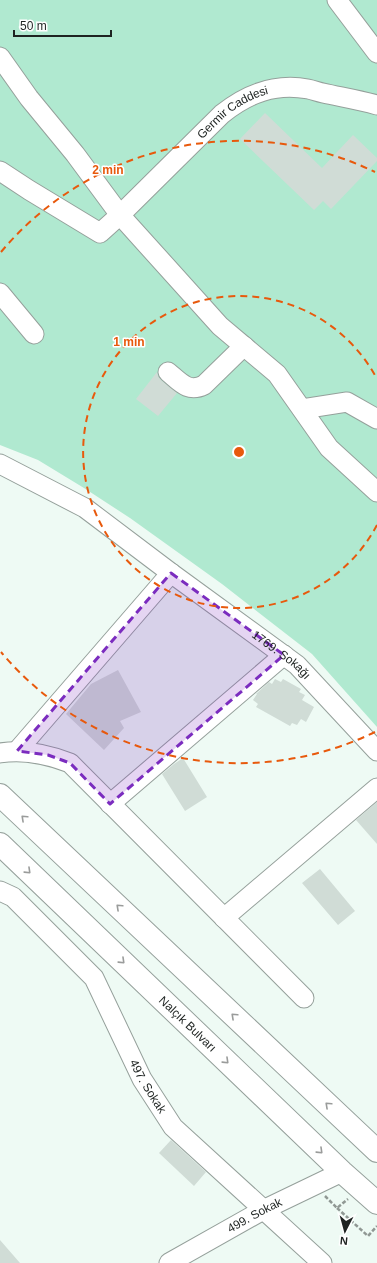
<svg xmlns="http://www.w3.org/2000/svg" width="377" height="1263" font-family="Helvetica,sans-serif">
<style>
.grass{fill:#b0e9d0}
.building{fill:#d0dcd6}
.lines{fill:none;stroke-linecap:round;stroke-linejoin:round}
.minor-casing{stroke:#95a09b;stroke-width:21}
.highway-casing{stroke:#95a09b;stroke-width:24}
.path{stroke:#909894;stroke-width:2.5;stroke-dasharray:4 2;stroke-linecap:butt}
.minor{stroke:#fff;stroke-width:19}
.highway{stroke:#fff;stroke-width:22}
.oneway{stroke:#9a9c9b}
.marked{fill:#7b2cbf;fill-opacity:0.2;stroke:#7b2cbf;stroke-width:3;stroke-dasharray:8 5;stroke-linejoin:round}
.ring{fill:none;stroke:#e8590c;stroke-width:2;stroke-dasharray:7 5}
.labels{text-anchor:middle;stroke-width:3;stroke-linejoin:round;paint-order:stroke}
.street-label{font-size:12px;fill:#1e2321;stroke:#fff}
.centre{fill:#e8590c;stroke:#fff;stroke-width:2}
.ring-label{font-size:12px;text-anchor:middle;font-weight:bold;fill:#e8590c;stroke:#fff;stroke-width:3;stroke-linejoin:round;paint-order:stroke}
</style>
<rect width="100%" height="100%" fill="#eefaf4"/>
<path class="grass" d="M0,0h377v727l-65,-73 -90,-70 -92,-66 -46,-30 -46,-28 -38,-15z"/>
<path class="building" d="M265,113l57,55 31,-33 24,23v3l-46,48 -8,-8 -9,9 -74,-71z
M157,372l1,4 3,4 16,13 -19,23 -22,-17z
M118,670l23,42 -21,9 4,7 -20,22 -38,-36 25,-30z
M275,679l6,3 2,-3 18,10 -2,3 6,3 -3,5 12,7 -8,15 -5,-3 -4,6 -5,-2 -2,3 -34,-19 2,-3 -5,-4 4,-6h-1l13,-12 3,2z
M183,758l24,39 -22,14 -23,-37 12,-10z
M377,802v42l-21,-24z
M320,869l35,42 -17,14 -36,-42z
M171,1140l35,32 -12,14 -35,-33z
M0,1240l20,23h-20z"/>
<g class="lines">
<g class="minor-casing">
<g id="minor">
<path d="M337,0l40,53"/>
<path d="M0,57l29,41 46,56 45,61 100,111 57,48 52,74 48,44"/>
<path id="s1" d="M0,171l29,19 71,43 20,-18 102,-101c26,-21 53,-31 86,-25 5,1 10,3 15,4 18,4 36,7 54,12"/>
<path d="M0,293l34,41"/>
<path d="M168,372c12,10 20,21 36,13l40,-39"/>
<path d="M302,409l45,-7 30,17"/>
<path id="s2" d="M0,464l85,44 86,65 126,92 80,86"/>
<path d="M17,751l154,-178"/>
<path d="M0,753c24,-4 47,1 70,10l234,235"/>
<path d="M110,804l174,-149"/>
<path id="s3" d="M0,891l13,6 81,81 48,101 31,48 149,136"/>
<path d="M224,918l153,-130"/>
<path id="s4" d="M169,1263l94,-53 79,-38"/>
</g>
</g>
<g class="highway-casing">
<g id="highway">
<path d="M0,795l377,356"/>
<path id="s5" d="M0,844l342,328 35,31"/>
</g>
</g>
<path class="path" d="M325,1196l12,12 11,-9
M337,1208l31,28 9,-10"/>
<use href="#minor" class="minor"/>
<use href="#highway" class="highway"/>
</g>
<defs><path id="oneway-chevron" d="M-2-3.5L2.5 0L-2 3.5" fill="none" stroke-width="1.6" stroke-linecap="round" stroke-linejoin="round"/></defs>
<g class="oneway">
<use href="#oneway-chevron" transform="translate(24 818) rotate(-137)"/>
<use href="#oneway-chevron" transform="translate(28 871) rotate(44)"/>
<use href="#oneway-chevron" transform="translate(119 907) rotate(-137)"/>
<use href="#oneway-chevron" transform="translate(122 961) rotate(44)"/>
<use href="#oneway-chevron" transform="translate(234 1016) rotate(-137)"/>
<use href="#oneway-chevron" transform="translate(226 1061) rotate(44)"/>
<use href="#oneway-chevron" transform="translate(328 1105) rotate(-137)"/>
<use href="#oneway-chevron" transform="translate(320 1151) rotate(44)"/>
</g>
<path class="marked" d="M171,573l113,82 -174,149 -40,-41 -22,-8 -31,-4z"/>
<g class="ring">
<path d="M377 525A156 156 0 1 1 377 379"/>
<path d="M375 732A311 311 0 0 1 1 652M1 252A311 311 0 0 1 375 172"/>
</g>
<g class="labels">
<g class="street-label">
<text dy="4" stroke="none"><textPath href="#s1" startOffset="298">Germir Caddesi</textPath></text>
<text dy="4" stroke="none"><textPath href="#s2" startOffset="341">1769. Sokağı</textPath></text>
<text dy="4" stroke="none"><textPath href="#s5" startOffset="260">Nalçık Bulvarı</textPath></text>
<text dy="4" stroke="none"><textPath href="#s3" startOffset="250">497. Sokak</textPath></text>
<text dy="4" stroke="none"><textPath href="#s4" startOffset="98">499. Sokak</textPath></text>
</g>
</g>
<circle cx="239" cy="452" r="6" class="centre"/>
<g class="ring-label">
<text x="108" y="174">2 min</text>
<text x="129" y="346">1 min</text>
</g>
<g transform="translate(345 1231) rotate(186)" stroke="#ffffff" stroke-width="3" paint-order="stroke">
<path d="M0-3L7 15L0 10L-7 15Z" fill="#1e2321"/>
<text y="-6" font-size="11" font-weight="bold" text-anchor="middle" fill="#1e2321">N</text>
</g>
<path d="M14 30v6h97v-6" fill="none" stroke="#1e2321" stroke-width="2"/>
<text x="20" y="30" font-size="12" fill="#1e2321" stroke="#ffffff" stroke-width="3" paint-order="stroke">50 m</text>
</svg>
